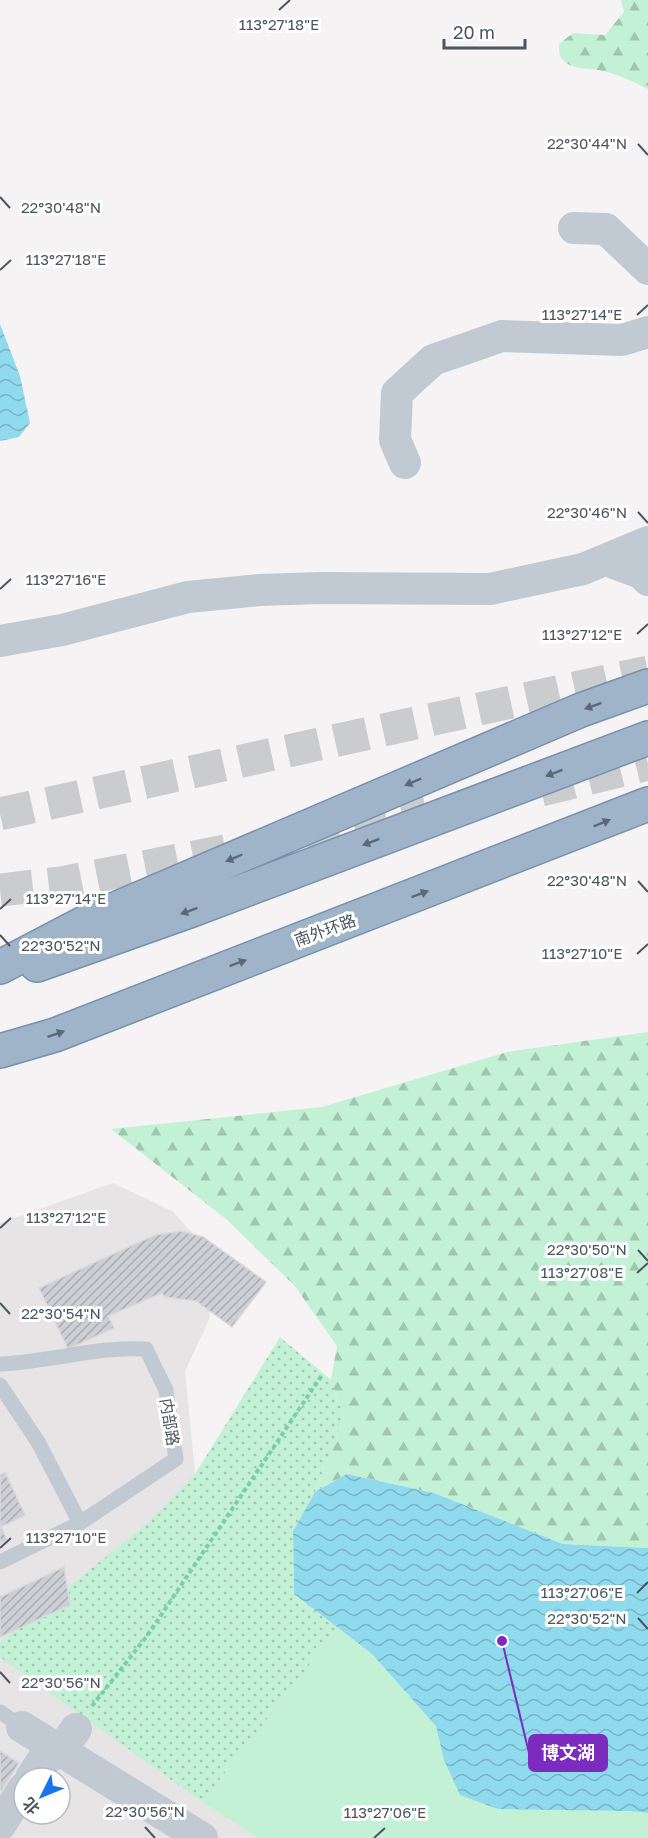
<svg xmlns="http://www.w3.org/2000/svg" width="648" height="1838" font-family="'Golos Text','Noto Sans SC',sans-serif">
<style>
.education{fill:#e6e4e5;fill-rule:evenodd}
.grass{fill:#c3f1d5}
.forest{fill:url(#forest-firs)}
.garden{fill:url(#garden-dots)}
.water{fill:url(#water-waves)}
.building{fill:url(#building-hatch);stroke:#d7d9de;stroke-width:1.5}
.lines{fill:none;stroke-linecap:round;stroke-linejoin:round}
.motorway-tunnel{stroke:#caccce;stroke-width:33;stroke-dasharray:33 16;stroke-linecap:butt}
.trunk-casing{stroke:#7690ad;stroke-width:36}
.path{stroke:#7ad0a6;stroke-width:4;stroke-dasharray:4.5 3;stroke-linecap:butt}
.service{stroke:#c1cad2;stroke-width:15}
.minor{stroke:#c1cad2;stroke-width:32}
.trunk{stroke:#9fb4c9;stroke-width:33}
.oneway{fill:#5b6976}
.ticks{fill:none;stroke:#4a5661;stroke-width:2}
.labels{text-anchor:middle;stroke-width:6;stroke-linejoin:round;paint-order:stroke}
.street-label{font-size:16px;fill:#4a5661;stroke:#fff}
.ticks-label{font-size:15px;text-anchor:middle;fill:#4a5661;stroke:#fff;stroke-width:6;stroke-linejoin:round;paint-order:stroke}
.leader{fill:none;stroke:#7b2cbf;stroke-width:2}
.callout-dot{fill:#7b2cbf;stroke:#fff;stroke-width:2}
.callout{fill:#7b2cbf;stroke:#7b2cbf;stroke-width:2}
.callout-label{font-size:18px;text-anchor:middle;font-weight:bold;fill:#fff}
</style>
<defs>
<pattern id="forest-firs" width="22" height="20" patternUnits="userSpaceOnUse" patternTransform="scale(1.5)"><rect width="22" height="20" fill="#c3f1d5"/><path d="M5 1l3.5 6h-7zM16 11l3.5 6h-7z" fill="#a0c6b0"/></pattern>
<pattern id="garden-dots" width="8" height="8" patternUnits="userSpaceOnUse" patternTransform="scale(1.5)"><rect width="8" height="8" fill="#c3f1d5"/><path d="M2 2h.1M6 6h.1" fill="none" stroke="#a0c6b0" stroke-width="1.8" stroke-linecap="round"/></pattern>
<pattern id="water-waves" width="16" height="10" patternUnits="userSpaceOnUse" patternTransform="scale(1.5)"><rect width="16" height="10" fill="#90daee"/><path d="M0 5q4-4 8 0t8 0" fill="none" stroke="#78b4c4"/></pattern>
<pattern id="building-hatch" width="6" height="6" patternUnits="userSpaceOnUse" patternTransform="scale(1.5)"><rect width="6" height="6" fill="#cdcfd5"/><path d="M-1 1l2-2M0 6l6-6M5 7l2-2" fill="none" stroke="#a8abb0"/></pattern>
</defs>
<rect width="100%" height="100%" fill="#f5f3f3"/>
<path class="education" d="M113,1183l59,28 25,27 21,43 -10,41 -23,49 12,122 115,138 331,207h-643v-615zM24,1778h36v36h-36z"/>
<path class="grass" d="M338,1628l34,26 64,72 8,34 204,53v25h-389l-57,-36z"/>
<path class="forest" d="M621,0h27v89c-16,-8 -33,-16 -50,-19 -12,-2 -23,0 -33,-8 -6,-5 -6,-10 -6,-18l14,-11 32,2 19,-23z
M648,1032v516l-85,-4 -129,-51 -87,-19 -32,18 29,-76 -13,-36 6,-34 -43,-61 -68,-66 -115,-90 211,-22 185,-55z"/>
<path class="garden" d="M280,1337l51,43 13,36 -29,76 -22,39 1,63 44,34 -136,174 -202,-145v-15l149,-120 46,-48z"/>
<path class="water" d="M0,324l20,52 10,47 -11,14 -19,4z
M347,1474l87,19 129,51 85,4v265l-17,-2 -133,-2 -38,-14 -16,-35 -8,-34 -64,-72 -78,-60 -1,-63 22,-39z"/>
<path class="building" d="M181,1231l22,6 63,45 -34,45 -36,-26 -31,-4 -3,-4 -54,23 6,12 -46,21 -29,-61 116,-53z
M5,1472l20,43 -24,12 6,13 -7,4v-69z
M64,1567l6,38 -70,32v-40z
M0,1751l19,12 -19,30z"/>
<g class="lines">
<path class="motorway-tunnel" d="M541,790l107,-26
M0,814l648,-142
M306,835l120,-23
M0,890l61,-7 179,-35"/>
<g class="trunk-casing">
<path id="trunk" d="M37,965l155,-55 456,-172
M0,967l92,-48 489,-209 67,-24
M0,1051l55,-16 593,-231"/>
</g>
<path class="path" d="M92,1706l55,-70 175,-261"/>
<path class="service" d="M0,1364c50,-2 96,-18 146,-15l20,41 10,69 -96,64 -80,39
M0,1385l38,57 42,81
M0,1712l22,15"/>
<path class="minor" d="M574,228l32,1 42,40
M405,463l-10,-23 2,-47 36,-33 69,-24 120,4 26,-8
M606,560l35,13 7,7
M0,641l62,-11 126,-33 72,-7 60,-2 170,1 93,-20 65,-27
M22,1727l180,111
M31,1778l11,-17 19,-11 15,-21
M0,1825l24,-37"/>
<use href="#trunk" class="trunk"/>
</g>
<defs><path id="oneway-solid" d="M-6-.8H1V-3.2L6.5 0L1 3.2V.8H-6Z" transform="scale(1.5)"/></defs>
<g class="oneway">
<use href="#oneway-solid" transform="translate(593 706) rotate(160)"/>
<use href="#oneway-solid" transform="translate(554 773) rotate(159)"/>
<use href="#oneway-solid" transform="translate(413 782) rotate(157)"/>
<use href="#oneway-solid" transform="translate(602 823) rotate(-22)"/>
<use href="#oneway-solid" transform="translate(371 842) rotate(159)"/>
<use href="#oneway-solid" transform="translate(234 858) rotate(157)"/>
<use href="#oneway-solid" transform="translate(420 894) rotate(-21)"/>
<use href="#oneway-solid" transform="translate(189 911) rotate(160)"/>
<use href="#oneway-solid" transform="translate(238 963) rotate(-20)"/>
<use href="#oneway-solid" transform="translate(56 1034) rotate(-19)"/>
</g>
<path class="ticks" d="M279,10l11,-10M638,144l10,11M0,197l10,11M0,270l11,-10M637,315l11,-10M638,512l10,11M0,589l11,-10M637,634l11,-10M638,881l10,11M0,909l11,-10M0,935l10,11M637,954l11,-10M0,1228l11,-10M638,1250l10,11M637,1273l11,-10M0,1303l10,11M0,1548l11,-10M637,1593l11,-11M638,1618l10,11M0,1672l10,11M145,1827l10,11M374,1838l11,-10"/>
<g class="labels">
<g class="street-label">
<text transform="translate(325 930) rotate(-20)" y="6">南外环路</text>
<text transform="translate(170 1422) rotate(81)" y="6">内部路</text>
</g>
</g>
<g class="ticks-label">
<text x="279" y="30">113°27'18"E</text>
<text x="587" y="149">22°30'44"N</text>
<text x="61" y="213">22°30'48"N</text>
<text x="66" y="265">113°27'18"E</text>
<text x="582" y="320">113°27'14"E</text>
<text x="587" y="518">22°30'46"N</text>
<text x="66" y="585">113°27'16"E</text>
<text x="582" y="640">113°27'12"E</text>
<text x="587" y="886">22°30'48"N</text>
<text x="66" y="904">113°27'14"E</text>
<text x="61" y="951">22°30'52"N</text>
<text x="582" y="959">113°27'10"E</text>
<text x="66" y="1223">113°27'12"E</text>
<text x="587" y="1255">22°30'50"N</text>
<text x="582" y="1278">113°27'08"E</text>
<text x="61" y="1319">22°30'54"N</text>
<text x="66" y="1543">113°27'10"E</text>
<text x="582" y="1598">113°27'06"E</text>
<text x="587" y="1624">22°30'52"N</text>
<text x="61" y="1688">22°30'56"N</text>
<text x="145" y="1817">22°30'56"N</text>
<text x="385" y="1818">113°27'06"E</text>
</g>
<path class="leader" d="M502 1641L529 1753"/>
<circle class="callout-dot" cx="502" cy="1641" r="6"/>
<rect class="callout" x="529" y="1735" width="78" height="36" rx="6"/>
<g class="callout-label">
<text x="568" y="1759">博文湖</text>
</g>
<g transform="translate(42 1796) rotate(227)"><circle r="28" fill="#ffffff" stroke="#b7bbc0" stroke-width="1.5"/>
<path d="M0-4.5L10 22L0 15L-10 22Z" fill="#1a73e8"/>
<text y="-9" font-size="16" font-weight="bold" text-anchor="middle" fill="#4a5661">北</text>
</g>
<path d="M444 39v9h81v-9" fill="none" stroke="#4a5661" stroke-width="3"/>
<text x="453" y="39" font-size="18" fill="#4a5661" stroke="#ffffff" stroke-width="4.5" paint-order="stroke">20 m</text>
</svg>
